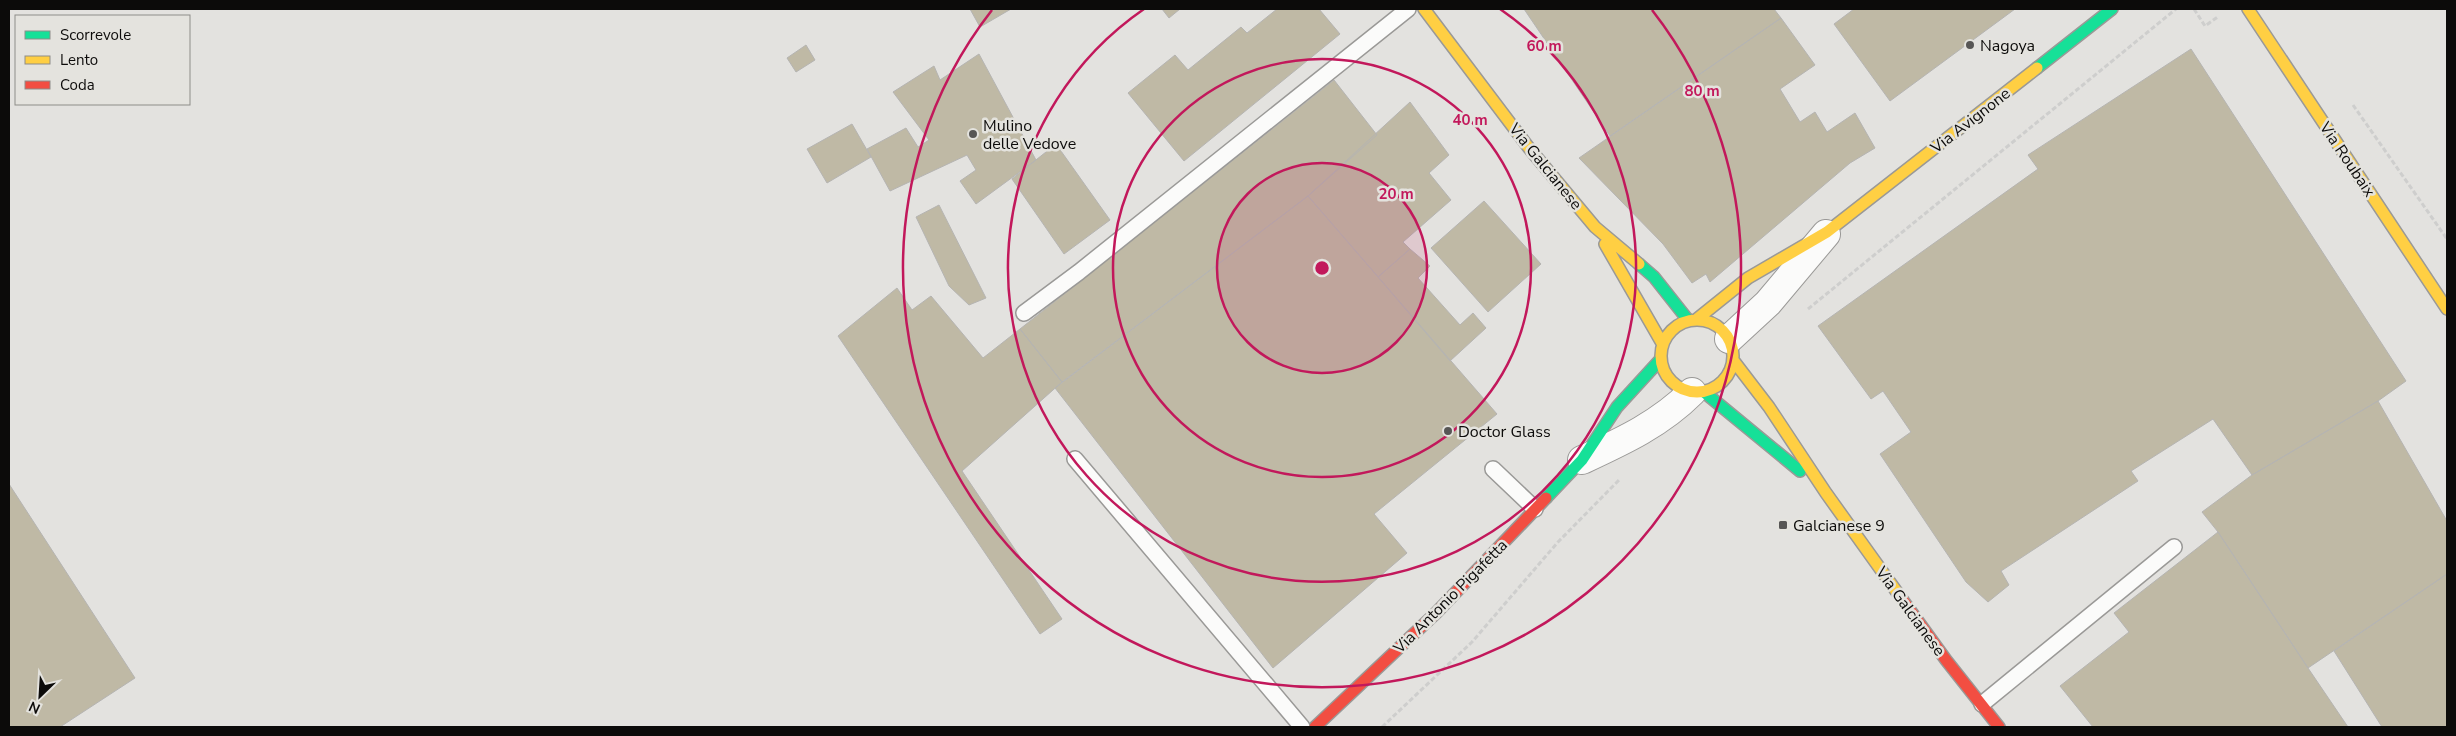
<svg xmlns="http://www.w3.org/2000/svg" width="2456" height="736" font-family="'Nunito Sans',sans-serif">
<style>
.building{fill:#bfb9a5;stroke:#b5b4b2}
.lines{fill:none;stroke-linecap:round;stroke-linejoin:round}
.lane-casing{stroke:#9a9997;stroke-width:18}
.street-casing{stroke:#9a9997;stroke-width:30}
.fast-casing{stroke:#9a9997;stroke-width:14}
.slow-casing{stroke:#9a9997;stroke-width:14}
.jam-casing{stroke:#9a9997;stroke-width:14}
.path{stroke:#cececd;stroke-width:3;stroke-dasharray:5 2.5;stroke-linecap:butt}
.lane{stroke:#fbfbfa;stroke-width:15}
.street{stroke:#fbfbfa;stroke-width:28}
.fast{stroke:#16e098;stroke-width:11}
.slow{stroke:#ffcf43;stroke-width:11}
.jam{stroke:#f24e42;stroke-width:11}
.ring{fill:none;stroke:#c2185b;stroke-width:2.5}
.poi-dot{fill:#575655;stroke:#e4e3de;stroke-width:2}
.labels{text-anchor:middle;stroke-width:5;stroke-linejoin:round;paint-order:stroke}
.poi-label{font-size:16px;fill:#0c0b0a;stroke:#e4e3de;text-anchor:start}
.street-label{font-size:16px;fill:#0c0b0a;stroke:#e4e3de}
.centre{fill:#c2185b;stroke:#e4e3de;stroke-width:2.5}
.ring-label{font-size:15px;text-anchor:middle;font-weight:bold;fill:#c2185b;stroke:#e4e3de;stroke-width:5;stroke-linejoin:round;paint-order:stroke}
</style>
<rect width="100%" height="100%" fill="#e3e2df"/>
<path class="building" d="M970,9h41l-31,18z
M1162,9h18l-11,9z
M1277,9h42l21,25 -156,127 -56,-68 47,-38 13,15 53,-43 6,6z
M1524,9h250l7,9 -171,118z
M1854,9h161l-125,92 -56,-77z
M1781,18l34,47 -35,24 20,33 15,-10 12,20 28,-19 20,35 -25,15 -140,119 -4,-8 -14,9 -29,-39 -84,-86z
M806,45l9,15 -19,12 -9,-14z
M2191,49l215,332 -28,20 -126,74 -39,-56 -82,52 7,10 -137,90 8,14 -21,17 -22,-20 -86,-128 31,-22 -28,-41 -12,8 -53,-73 220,-157 -10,-14z
M979,54l57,106 -60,44 -16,-23 16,-11 -9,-15 -77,36 -23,-42 39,-21 12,19 11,-7 -36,-48 41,-26 6,14z
M1334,80l43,55 -69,61 -246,186 -42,-53z
M1410,102l39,53 -20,18 22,27 -48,42 7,7 -32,28 -70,-81z
M852,124l19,33 -44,26 -20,-34z
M1056,144l54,76 -46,34 -52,-75z
M1308,196l189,218 -123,100 33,39 -134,115 -218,-280z
M1484,201l57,63 -53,48 -57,-64z
M939,205l47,93 -17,7 -20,-19 -33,-69z
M1410,249l20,17 -12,12 42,47 13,-12 13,15 -36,33 -72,-84z
M897,288l15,22 19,-14 52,62 37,-29 42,53 -100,89 100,148 -22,15 -202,-298z
M2378,401l69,120v53l-139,94 -90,-136 -16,-20 50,-37z
M9,484l126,194 -75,49h-51z
M2218,532l90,136 40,59h-255l-33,-41 69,-54 -15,-19z
M2447,574v153h-65l-48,-76z"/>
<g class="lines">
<g class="lane-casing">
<path id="lane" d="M1024,313l55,-41 329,-263
M1075,459l227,268
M1493,469l42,40
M1982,704l192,-157"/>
</g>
<g class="street-casing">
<path id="street" d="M1729,339l39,-36 58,-69
M1582,460c41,-19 78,-36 110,-68"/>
</g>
<g class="fast-casing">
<path id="fast" d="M2037,68l75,-59
M1639,264l15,13 34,43
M1704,392l96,79
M1546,498l36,-38 35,-53 43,-47"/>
</g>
<g class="slow-casing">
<path id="slow" d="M1424,9l105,139 66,79 44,37
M2248,9l199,300
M1605,244l57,99
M1697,319l51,-41 79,-46 210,-164
M1661 356a36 36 0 1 1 72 0a36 36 0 1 1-72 0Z
M1733,360l36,47 57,86 73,102"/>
</g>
<g class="jam-casing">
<path id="jam" d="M1899,595l47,65 53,67
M1315,727l121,-114 110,-115"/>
</g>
<path class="path" d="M2194,9l11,17 14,-10
M2353,105l94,134
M1808,309l368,-300
M1382,727l90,-85 86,-100 62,-63"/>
<use href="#lane" class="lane"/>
<use href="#street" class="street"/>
<use href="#fast" class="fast"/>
<use href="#slow" class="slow"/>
<use href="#jam" class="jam"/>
</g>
<circle cx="1322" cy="268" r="105" fill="#c2185b" fill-opacity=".12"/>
<g class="ring">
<circle cx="1322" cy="268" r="105"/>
<circle cx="1322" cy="268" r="209"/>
<path d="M1500 9A314 314 0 1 1 1144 9"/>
<path d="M1652 10A419 419 0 1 1 992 10"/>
</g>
<g class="poi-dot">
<circle cx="1970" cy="45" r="5"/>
<circle cx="973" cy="134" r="5"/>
<circle cx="1448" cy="431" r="5"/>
<rect x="1778" y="520" width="10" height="10" rx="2.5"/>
</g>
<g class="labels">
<g class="poi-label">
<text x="1980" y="51">Nagoya</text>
<text x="983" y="131">Mulino<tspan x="983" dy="18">delle Vedove</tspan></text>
<text x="1458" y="437">Doctor Glass</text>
<text x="1793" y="531">Galcianese 9</text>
</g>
<g class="street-label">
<text transform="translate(1970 120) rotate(-38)" y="6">Via Avignone</text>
<text transform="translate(2348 159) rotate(56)" y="6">Via Roubaix</text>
<text transform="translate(1546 166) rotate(51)" y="6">Via Galcianese</text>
<text transform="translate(1450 596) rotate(-45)" y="6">Via Antonio Pigafetta</text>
<text transform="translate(1911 611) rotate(54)" y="6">Via Galcianese</text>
</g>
</g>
<circle cx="1322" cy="268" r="8" class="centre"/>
<g class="ring-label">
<text x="1544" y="51">60 m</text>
<text x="1702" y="96">80 m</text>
<text x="1470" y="125">40 m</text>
<text x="1396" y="199">20 m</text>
</g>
<rect width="2456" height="736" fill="none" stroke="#0c0b0a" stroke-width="20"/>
<rect x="15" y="15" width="175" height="90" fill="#e4e3de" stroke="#8e8d89"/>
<rect x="25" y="31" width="25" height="8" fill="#16e098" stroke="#8e8d89"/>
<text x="60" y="40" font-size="15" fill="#0c0b0a">Scorrevole</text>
<rect x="25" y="56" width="25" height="8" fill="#ffcf43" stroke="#8e8d89"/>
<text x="60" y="65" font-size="15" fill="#0c0b0a">Lento</text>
<rect x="25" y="81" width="25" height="8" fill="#f24e42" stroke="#8e8d89"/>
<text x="60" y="90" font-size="15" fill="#0c0b0a">Coda</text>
<g transform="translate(40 696) rotate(205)" stroke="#e4e3de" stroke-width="4" paint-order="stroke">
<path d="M0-4L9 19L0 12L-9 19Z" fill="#0c0b0a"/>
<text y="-8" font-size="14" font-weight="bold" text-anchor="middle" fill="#0c0b0a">N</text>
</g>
</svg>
